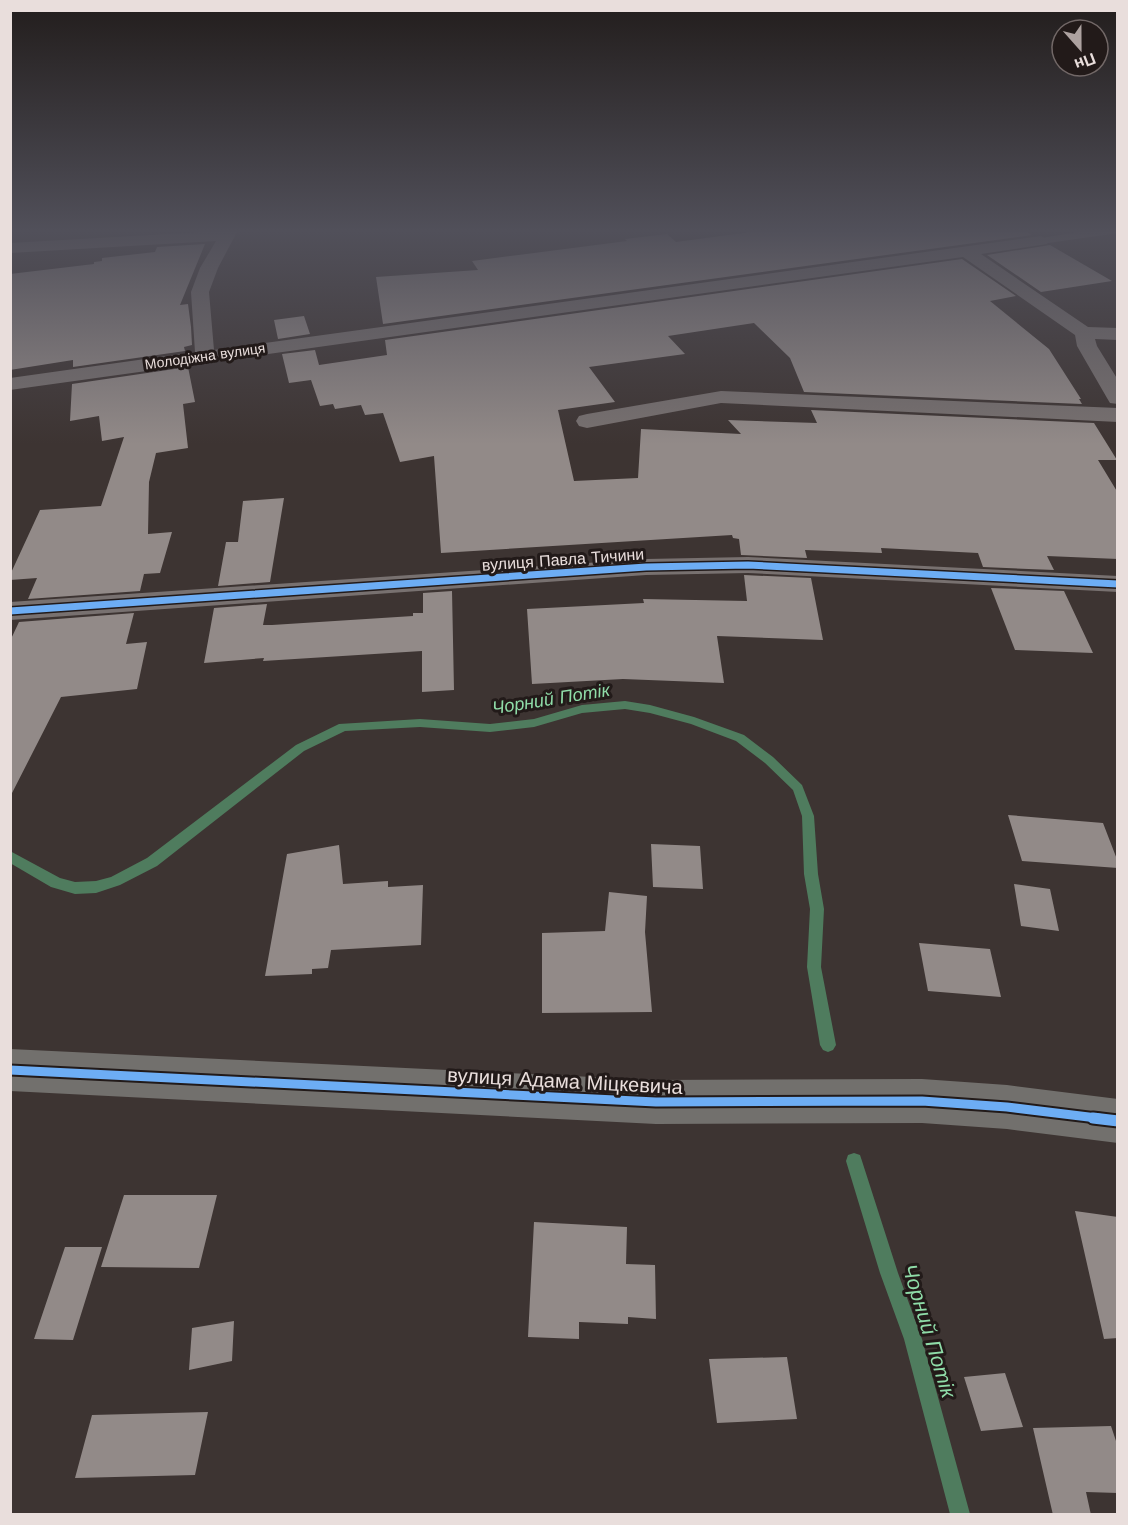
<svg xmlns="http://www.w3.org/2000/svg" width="1128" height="1525" font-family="'Work Sans',sans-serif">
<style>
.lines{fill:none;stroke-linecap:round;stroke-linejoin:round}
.stream{fill:#4f7c5e;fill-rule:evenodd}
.building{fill:#928a88}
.lane{fill:#787170;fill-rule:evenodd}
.street{fill:#787170;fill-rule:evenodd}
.secondary{fill:#72706d;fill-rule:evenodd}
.cycleway-far2-casing{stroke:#221a19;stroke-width:10}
.cycleway-far1-casing{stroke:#221a19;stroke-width:13}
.cycleway-casing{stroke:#221a19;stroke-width:15}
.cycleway-far2{stroke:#6dadf4;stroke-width:7}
.cycleway-far1{stroke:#6dadf4;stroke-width:9}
.cycleway{stroke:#6dadf4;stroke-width:11}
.labels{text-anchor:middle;stroke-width:6;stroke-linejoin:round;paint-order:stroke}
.far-street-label{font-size:14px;fill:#e9dedc;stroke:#221a19}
.street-label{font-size:16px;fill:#e9dedc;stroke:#221a19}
.water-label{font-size:18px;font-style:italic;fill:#8fdca8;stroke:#221a19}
.near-street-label{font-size:20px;fill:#e9dedc;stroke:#221a19}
.near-water-label{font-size:21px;font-style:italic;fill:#8fdca8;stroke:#221a19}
</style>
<rect width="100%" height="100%" fill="#3d3432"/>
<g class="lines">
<path class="stream" d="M625,701l25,4 44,12 50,18 29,22 29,28 12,31 4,58 6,35 -3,58 15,78 -3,5 -5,2 -5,-2 -3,-5 -13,-78 3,-58 -6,-35 -2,-58 -9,-26 -28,-27 -29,-22 -45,-17 -41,-11 -25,-4 -43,4 -48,14 -44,5 -70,-5 -75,4 -41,20 -147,115 -37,19 -24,8 -21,1 -24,-7 -41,-24v-12l50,27 15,4 21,-1 15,-4 36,-19 149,-113 43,-21 81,-5 70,5 44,-5 48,-14z
M854,1153l6,2 2,6 36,112 24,66 48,175h-20l-46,-175 -24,-66 -34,-112 2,-6z"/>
</g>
<path class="building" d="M766,230h258l8,5 -649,89 -7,-47 102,-7 -6,-9 155,-20 -2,-2 42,-5 9,8z
M205,244l-25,61 8,-1 3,23 1,18 -8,2 1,4 -112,16v-7l-63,10v-96l84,-10v-2l8,-1v-3l53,-6 2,-5z
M1050,245l62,36 -71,11 -54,-37z
M962,259l54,37 -26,5 59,48 32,50h-2l3,5 -278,-12 -14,-34 -36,-35 -86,13 17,18 -96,13 26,35 -57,8 16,71 64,-3 3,-49 100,5 -13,-14 89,3 -6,-13 283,13 23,37h-19l20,33v66l-71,-3 7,14 -71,-3 -5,-14 -97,-5 1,5 -77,-3 2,8 -66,-3 -2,-16 -6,-1 -1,-3 -291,18 -7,-97 -34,6 -17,-49 -18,2 -4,-10 -26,4 -2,-5 -13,2 -9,-26 -22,3 -7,-29 33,-4 4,15 68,-10 -2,-15z
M304,316l6,18 -32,5 -4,-19z
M188,367l7,35 -12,2 5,44 -32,5 -7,29 -1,52 24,-2 -12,41 -16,1 -4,17 -112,8 9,-21 -27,2v-5l30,-65 61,-4 23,-69 -22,4 -3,-25 -29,5 2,-37z
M284,498l-14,84 -52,4 8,-44h12l5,-41z
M744,575l67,3 12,62 -106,-4 7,47 -101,-4 -91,5 -5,-75 117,-6 -1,-4 104,2z
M991,588l73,3 29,62 -78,-3z
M452,591l2,99 -32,2v-41l-159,10 1,-3 -60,5 10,-55 53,-4 -4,21h9l141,-9v-3h10v-20z
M134,613l-8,31 21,-2 -10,47 -76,8 -51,100v-156l9,-19z
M1008,815l95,8 15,39v6l-96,-7z
M651,844l49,2 3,43 -50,-2z
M339,845l4,39 45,-3v6l35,-2 -2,60 -90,5 -3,18 -16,1v5l-47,2 22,-122z
M1014,884l36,5 9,42 -38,-5z
M609,892l38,4 -2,36 7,80 -110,1v-80l63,-2z
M919,943l71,6 11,48 -73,-6z
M124,1195h93l-18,73 -98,-1z
M1075,1211l43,6v121l-14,1z
M534,1222l93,5 -1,37 29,1 1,54 -28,-2v7l-49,-2v17l-51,-2z
M65,1247h37l-29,93 -39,-1z
M234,1321l-2,40 -43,9 3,-42z
M787,1357l10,62 -80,4 -8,-64z
M1005,1373l18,54 -42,4 -17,-54z
M208,1412l-13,63 -120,3 17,-63z
M1111,1426l7,21v46l-32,-1 5,23h-38l-20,-87z"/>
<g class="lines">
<path class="lane" d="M1091,230h27v3l-77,11 -6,-3 6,-3z"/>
<path class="street" d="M238,230l-20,38 -9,24 5,58 827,-114 8,5 -2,3 -66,10 107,73 30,1v12l-23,-1 2,7 21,34v24l-8,-1 -3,-5 -30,-52 -2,-11 -112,-78 -953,133v-12l185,-26 -4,-60 9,-24 16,-27 -206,12v-10z
M721,391l397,17v14l-397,-19 -134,25 -8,-2 -3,-5 3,-5 8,-2z
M748,557l370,19v16l-370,-19 -102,2 -636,45v-18l636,-43z"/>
<path class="secondary" d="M10,1049l646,31 266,-1 85,6 111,14v44l-111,-14 -85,-6 -266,1 -646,-33z"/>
<g class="cycleway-far2-casing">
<path id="cycleway-far2" d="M10,611l636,-44 102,-2 370,19"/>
</g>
<g class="cycleway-far1-casing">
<path id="cycleway-far1" d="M10,1070l646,32 266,-1 85,6 98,12"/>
</g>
<g class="cycleway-casing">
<path id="cycleway" d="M1093,1118l25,3"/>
</g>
<use href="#cycleway-far2" class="cycleway-far2"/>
<use href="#cycleway-far1" class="cycleway-far1"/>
<use href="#cycleway" class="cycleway"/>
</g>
<linearGradient id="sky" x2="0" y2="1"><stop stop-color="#221d1c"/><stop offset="0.52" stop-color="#51505a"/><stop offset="1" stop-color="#51505a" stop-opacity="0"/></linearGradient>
<rect width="1128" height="444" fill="url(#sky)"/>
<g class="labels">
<g class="far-street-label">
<text transform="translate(205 356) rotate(-8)" y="5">Молодіжна вулиця</text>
</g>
<g class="street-label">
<text transform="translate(563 559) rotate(-4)" y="6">вулиця Павла Тичини</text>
</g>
<g class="water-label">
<text transform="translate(551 699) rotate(-9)" y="6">Чорний Потік</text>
</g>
<g class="near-street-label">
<text transform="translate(565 1081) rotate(3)" y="7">вулиця Адама Міцкевича</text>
</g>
<g class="near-water-label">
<text transform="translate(929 1331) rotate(73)" y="7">Чорний Потік</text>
</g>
</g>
<rect width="1128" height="1525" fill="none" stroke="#e9dedc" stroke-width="24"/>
<g transform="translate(1080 48) rotate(159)"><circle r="28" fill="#221a19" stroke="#726867" stroke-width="1.5"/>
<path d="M0-4.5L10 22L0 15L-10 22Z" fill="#ada2a0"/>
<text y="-9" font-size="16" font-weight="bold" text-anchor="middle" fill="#e9dedc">Пн</text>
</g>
</svg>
